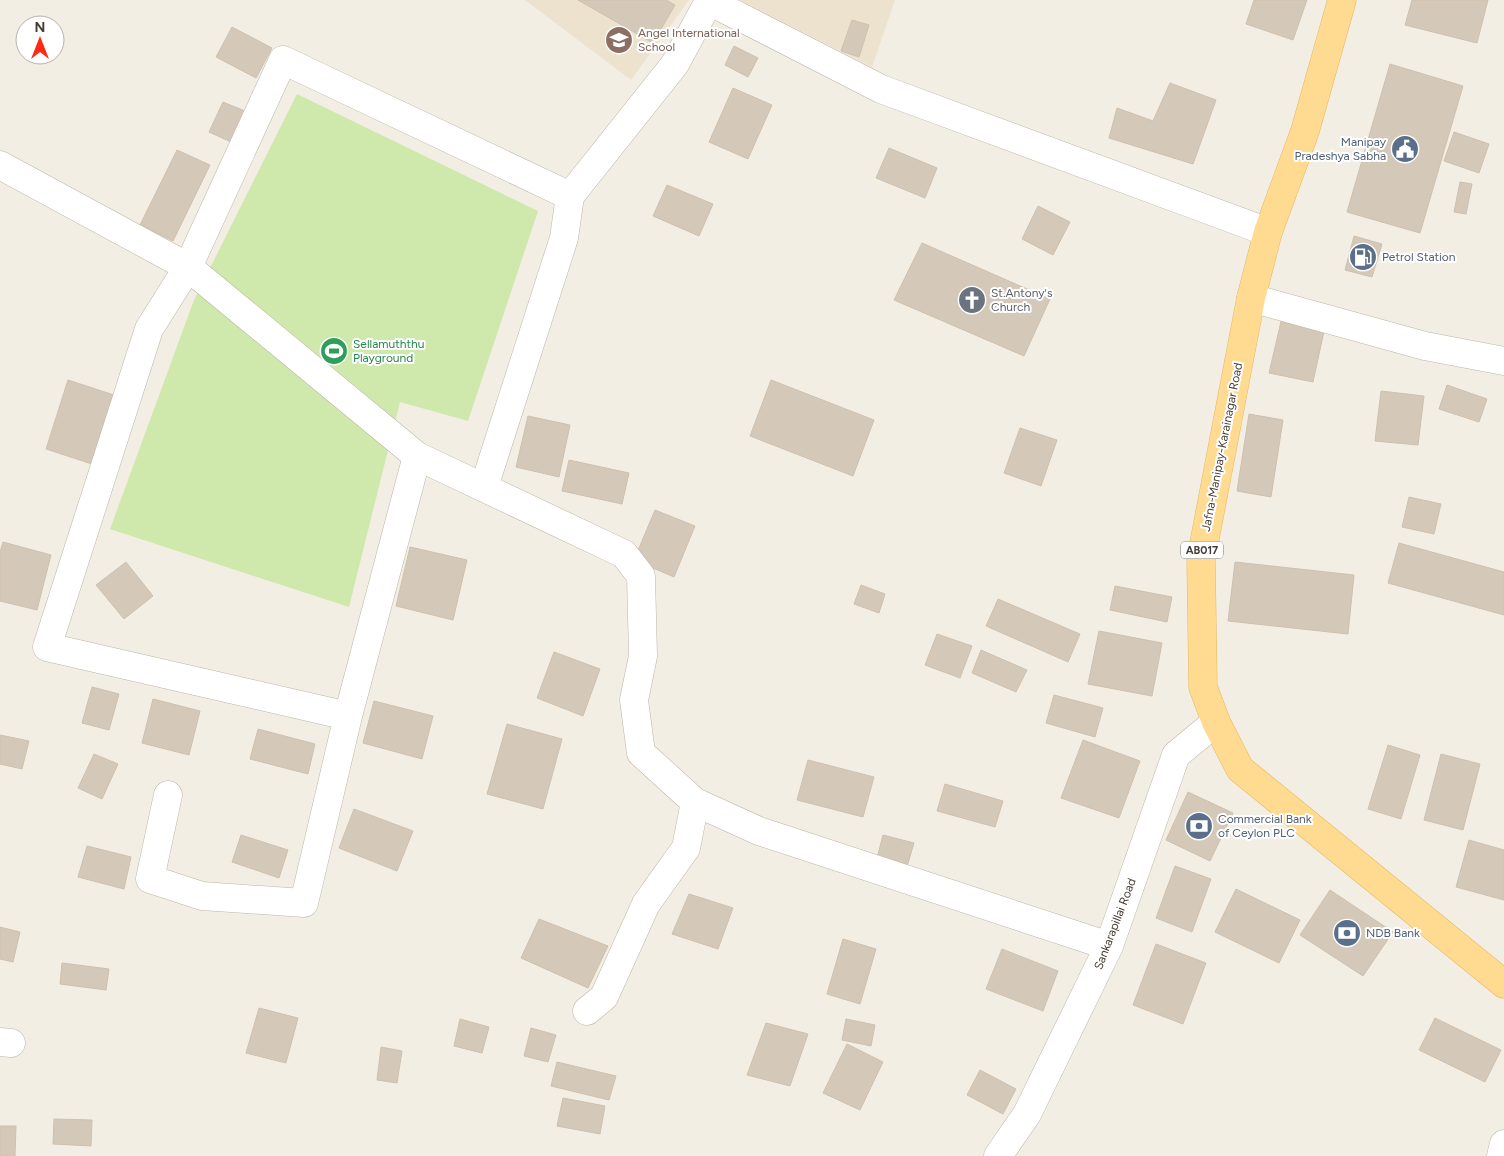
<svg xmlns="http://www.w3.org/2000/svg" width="1504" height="1156" font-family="Figtree,sans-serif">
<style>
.education{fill:#ece2cd}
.green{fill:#cfe8ab}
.building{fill:#d4c9b9;stroke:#cfc0ac}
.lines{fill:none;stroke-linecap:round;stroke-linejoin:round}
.minor-casing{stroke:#beb5a7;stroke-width:29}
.major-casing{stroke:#e6b85f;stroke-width:29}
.minor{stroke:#fff;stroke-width:28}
.major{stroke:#ffdb91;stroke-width:28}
.labels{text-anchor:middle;stroke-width:4;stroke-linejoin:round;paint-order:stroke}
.shield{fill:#fff;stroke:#7d7871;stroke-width:1}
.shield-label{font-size:11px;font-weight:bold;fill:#453e34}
.education-label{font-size:12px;fill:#785e54;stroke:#fff;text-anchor:start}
.service-label{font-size:12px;fill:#4e5e75;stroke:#fff;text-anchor:start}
.worship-label{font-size:12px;fill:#5b616d;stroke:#fff;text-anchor:start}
.leisure-label{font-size:12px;fill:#27864d;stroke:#fff;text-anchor:start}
.street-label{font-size:12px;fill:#453e34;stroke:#fff}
</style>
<rect width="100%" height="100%" fill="#f3eee4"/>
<path class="education" d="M525,0h164l-58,80z
M740,0h155l-23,67z"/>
<path class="green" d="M297,94l241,117 -70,210 -68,-19 -51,205 -239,-78 84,-229z"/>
<path class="building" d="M578,0h88l9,5 -22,38z
M1254,0h53l-14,40 -47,-16z
M1412,0h76l-11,43 -72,-18z
M852,20l17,5 -10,32 -18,-6z
M232,27l40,21 -16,30 -40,-21z
M734,46l24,12 -10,19 -23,-12z
M1390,64l73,22 -43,147 -73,-21z
M1170,83l46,17 -23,64 -84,-26 8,-30 36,13z
M733,88l39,17 -24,54 -39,-17z
M223,102l22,9 -14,31 -22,-10z
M1454,132l35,12 -10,29 -35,-12z
M889,148l48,20 -12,30 -49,-20z
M177,150l33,15 -37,76 -33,-16z
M1460,182l12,2 -6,30 -12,-2z
M667,185l46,19 -14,32 -46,-20z
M1038,206l32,16 -17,33 -31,-16z
M1354,236l28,8 -10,33 -27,-7z
M922,243l128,56 -26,57 -130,-56z
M1283,313l43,9 -13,60 -44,-9z
M68,380l49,16 -22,69 -49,-16z
M771,380l103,40 -21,56 -103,-40z
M1447,385l40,14 -8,23 -40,-13z
M1381,391l43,5 -6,49 -43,-4z
M1249,414l34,6 -12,77 -34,-6z
M528,416l42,9 -11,52 -43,-10z
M1020,428l37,12 -16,46 -37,-13z
M569,460l60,13 -7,31 -60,-13z
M1409,497l32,7 -7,30 -32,-7z
M655,510l40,16 -21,51 -40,-17z
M3,542l48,13 -14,55 -37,-9v-49z
M1399,543l105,29v43l-116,-32z
M410,547l57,13 -14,60 -57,-14z
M126,562l27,34 -29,23 -28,-34z
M1235,562l119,13 -6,59 -120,-13z
M861,585l24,9 -6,19 -25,-9z
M1115,586l57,11 -5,25 -57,-12z
M998,599l82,35 -12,28 -82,-36z
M1099,631l63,12 -10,53 -64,-12z
M937,634l35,12 -12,32 -35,-13z
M981,650l46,20 -11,22 -44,-19z
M554,652l46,17 -17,47 -46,-18z
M92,687l27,7 -10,36 -27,-7z
M1054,695l49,13 -8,29 -49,-14z
M153,699l47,12 -11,44 -47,-12z
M374,701l59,15 -11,43 -59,-16z
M507,724l55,15 -19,70 -56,-15z
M258,729l57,15 -7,30 -58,-15z
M0,735l29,6 -7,28 -22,-5z
M1083,740l57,21 -21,57 -58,-20z
M1388,745l32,10 -19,64 -33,-10z
M94,754l24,10 -16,35 -24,-11z
M1441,754l39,10 -17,66 -39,-10z
M808,760l66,17 -11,40 -66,-17z
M945,784l58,17 -8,26 -58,-16z
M1188,792l45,21 -23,48 -44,-21z
M354,809l59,22 -16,40 -58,-23z
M241,835l47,15 -9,28 -47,-16z
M883,835l31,8 -8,27 -30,-8z
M1469,840l35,10v50l-48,-13z
M87,846l44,11 -7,32 -46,-12z
M1175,866l36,13 -19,53 -36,-14z
M1236,889l64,31 -21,43 -64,-31z
M1330,890l63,42 -30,44 -63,-41z
M689,894l44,14 -15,41 -46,-15z
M539,919l69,27 -20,42 -67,-30z
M0,927l20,5 -7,30 -13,-3z
M843,939l33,10 -16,55 -33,-10z
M1156,944l50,19 -23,61 -50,-19z
M1002,949l56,22 -15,40 -57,-22z
M62,963l47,6 -3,21 -46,-6z
M259,1008l39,10 -12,45 -40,-10z
M1435,1018l66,32 -16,32 -66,-32z
M460,1019l29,8 -7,26 -28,-7z
M846,1019l29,6 -4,21 -29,-6z
M766,1023l42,11 -18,52 -43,-11z
M531,1028l25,7 -8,27 -24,-6z
M847,1044l36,18 -23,48 -37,-17z
M381,1047l21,4 -5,32 -20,-3z
M557,1062l59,14 -7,24 -58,-14z
M980,1070l36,19 -13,25 -36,-19z
M563,1098l42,8 -5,28 -43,-8z
M54,1119l38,1 -1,26 -38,-2z
M0,1126h16l-1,30h-15z"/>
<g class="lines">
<g class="minor-casing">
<path id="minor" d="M0,165l188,102 229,189 207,98 17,22 2,80 -9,44 7,53 54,49 64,29 350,115
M1251,298l174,48 79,15
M484,487l80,-249 6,-42 105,-132 34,-63 172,88 387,143
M348,716l-301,-69 102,-318 39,-62 95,-207 287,136
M168,795l-18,84 52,17 102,7 44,-187 69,-260
M587,1011l17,-14 42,-93 40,-56 9,-46
M0,1042l11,1
M998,1156l29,-42 82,-168 67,-191 40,-33
M1501,1156l3,-12"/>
</g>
<g class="major-casing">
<path id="major" d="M1342,0l-37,131 -37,101 -17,66 -50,261 2,128 13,35 24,47 264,215"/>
</g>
<use href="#minor" class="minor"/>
<use href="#major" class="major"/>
</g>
<defs>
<g id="school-disc" transform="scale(1.4375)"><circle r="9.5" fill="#8d6e63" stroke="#fff"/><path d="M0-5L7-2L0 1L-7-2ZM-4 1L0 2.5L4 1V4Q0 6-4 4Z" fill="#fff"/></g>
<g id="civic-disc" transform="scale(1.4375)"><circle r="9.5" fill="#5c6f8a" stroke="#fff"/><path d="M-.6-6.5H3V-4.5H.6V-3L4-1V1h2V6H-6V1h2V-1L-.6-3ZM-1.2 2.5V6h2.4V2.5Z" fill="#fff"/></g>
<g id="fuel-disc" transform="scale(1.4375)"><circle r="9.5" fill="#5c6f8a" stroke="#fff"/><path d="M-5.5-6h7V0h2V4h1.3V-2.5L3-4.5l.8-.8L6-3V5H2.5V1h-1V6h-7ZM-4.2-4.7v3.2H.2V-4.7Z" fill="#fff"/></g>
<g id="church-disc" transform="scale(1.4375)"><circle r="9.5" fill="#6b7280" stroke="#fff"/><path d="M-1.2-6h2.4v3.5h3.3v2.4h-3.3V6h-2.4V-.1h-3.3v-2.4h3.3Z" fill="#fff"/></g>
<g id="stadium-disc" transform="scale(1.4375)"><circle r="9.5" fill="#2e9e5b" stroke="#fff"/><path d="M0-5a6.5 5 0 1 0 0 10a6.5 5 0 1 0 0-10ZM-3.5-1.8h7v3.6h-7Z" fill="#fff"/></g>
<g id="bank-disc" transform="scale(1.4375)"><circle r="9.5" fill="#5c6f8a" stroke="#fff"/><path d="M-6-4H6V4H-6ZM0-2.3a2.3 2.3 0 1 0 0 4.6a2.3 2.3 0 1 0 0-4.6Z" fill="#fff"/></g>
</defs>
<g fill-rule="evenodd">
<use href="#school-disc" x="619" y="40"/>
<use href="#civic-disc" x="1405" y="149"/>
<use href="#fuel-disc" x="1363" y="257"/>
<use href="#church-disc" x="972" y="300"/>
<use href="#stadium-disc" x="334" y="351"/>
<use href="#bank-disc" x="1199" y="826"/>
<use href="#bank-disc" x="1347" y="933"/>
</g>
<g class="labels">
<rect class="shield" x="1181" y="541.5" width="42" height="17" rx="4"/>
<g class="shield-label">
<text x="1202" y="554">AB017</text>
</g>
<g class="education-label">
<text x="638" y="37">Angel International<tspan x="638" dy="14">School</tspan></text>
</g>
<g class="service-label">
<text x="1386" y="146" text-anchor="end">Manipay<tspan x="1386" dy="14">Pradeshya Sabha</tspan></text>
<text x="1382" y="261">Petrol Station</text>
<text x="1218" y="823">Commercial Bank<tspan x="1218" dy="14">of Ceylon PLC</tspan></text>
<text x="1366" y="937">NDB Bank</text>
</g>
<g class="worship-label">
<text x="991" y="297">St.Antony's<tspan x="991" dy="14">Church</tspan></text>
</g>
<g class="leisure-label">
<text x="353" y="348">Sellamuththu<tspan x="353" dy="14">Playground</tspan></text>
</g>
<g class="street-label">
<text transform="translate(1222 447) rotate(-79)" y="4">Jafna-Manipay-Karainagar Road</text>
<text transform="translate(1115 924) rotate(-69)" y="4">Sankarapillai Road</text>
</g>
</g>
<g transform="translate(40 40)"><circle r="24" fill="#ffffff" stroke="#b5b2ae"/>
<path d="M0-4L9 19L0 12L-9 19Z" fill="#ff2a0f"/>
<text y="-8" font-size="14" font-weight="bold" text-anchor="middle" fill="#453e34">N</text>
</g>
</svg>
